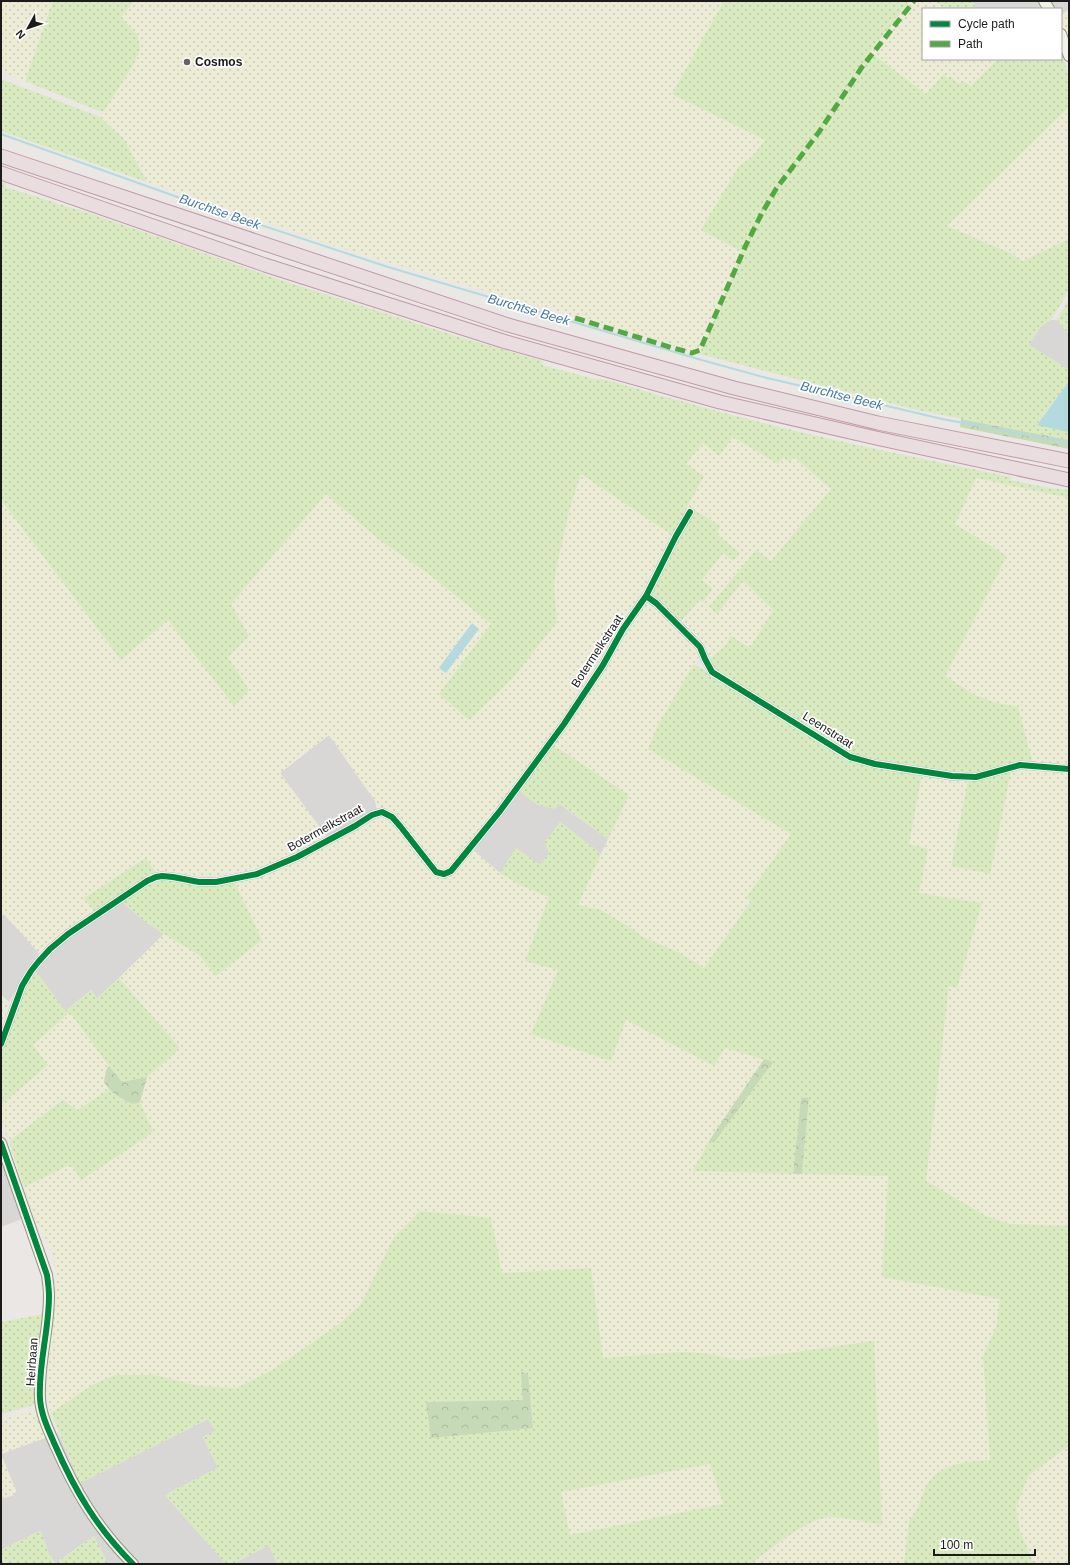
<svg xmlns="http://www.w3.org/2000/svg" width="1070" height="1565" font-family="Arial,sans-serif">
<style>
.residential{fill:#d9d7d5}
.farmland{fill:url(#farmland-dots)}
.grass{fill:url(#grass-dots);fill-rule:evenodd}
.forest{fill:url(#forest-crowns)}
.water{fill:#b4dae0}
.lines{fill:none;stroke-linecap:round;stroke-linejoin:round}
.stream{stroke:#b4dae0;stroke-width:2}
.street-casing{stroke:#c2c1c0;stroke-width:9}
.secondary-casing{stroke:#94937c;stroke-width:12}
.highway-casing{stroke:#c199a8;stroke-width:15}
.street{stroke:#fcfbfb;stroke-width:7}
.secondary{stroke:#f2f2e8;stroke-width:10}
.highway{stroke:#e9dddf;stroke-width:13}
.quiet{stroke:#52a943;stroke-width:5;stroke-dasharray:10 5;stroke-linecap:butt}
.cycleway-casing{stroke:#fff;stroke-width:8}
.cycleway{stroke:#00873e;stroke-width:6}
.poi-dot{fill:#636261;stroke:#fff;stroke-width:1.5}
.labels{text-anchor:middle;stroke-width:3.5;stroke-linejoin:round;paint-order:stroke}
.poi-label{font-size:12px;font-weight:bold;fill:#1b1b1b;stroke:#fff;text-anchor:start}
.street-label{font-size:12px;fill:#1b1b1b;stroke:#fff}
.water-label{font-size:13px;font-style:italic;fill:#417aa7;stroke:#fff}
</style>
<defs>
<pattern id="farmland-dots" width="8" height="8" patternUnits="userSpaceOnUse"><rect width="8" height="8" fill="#ecebd5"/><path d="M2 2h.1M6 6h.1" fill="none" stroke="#cac9b6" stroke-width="1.8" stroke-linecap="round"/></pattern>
<pattern id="grass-dots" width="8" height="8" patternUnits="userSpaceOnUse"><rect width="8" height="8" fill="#d9eac0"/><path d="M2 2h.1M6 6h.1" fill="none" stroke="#bac8a4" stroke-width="1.8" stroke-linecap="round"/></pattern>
<pattern id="forest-crowns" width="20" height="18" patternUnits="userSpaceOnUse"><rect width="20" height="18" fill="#c6dab7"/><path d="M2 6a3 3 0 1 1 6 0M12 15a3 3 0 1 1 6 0" fill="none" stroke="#aaba9d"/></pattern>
</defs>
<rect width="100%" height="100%" fill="#eae7e4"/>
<path class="residential" d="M972,1h65l5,8h-66z
M1050,1h19v9l-8,5v-6h-6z
M1051,320h6l12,15v35l-40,-25 11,-18z
M329,735l46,66 2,8 -50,28 -47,-64z
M519,791l19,14 20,-2 50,36 -7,15 -41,-32 -11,32 -9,11 -24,-16 -16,24 -27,-23z
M121,901l22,19 21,14 -45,44 -22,20 -6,-8 -26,21 -30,-41 17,-18 19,-16z
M4,914l35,39 -14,20 -16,29 -8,-7v-78z
M1,1157l21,62 -21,8z
M208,1419l8,12 -13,6 15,31 -53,27 61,69h-118l-14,-28 -39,27 -7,-12 -8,-20 -39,19v-51l13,-4 2,-4 -15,-37 57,-21 23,49z
M269,1545l8,19h-44z"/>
<path class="farmland" d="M1,1h52l-28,80 -24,-9z
M134,1h590l-52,93 93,46 -13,17 -13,9 -38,65 41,21 -42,102 -356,-105 -197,-67 -7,-16 -28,-40 -12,-9 32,-50 8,-17 -2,-14 -17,-19z
M910,1h25l10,8h-22v50h75l-27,27 -23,-7 -22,15 -56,-42z
M1069,10v31l-8,-21v-5z
M1069,107v132l-46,22 -11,-8 -65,-27z
M733,437l45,27 5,-7h10l38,32 -60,72 -15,-11 -39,64 25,-33 31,29 -23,39 -19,-13 -5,9 -16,14 -4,-11 -25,-27 20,-21 1,2 10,-13 -10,-9 21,-27 10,8 -17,-28 3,-7 -19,-14 -8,2 -7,-4 18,-33 -18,-12 18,-22z
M581,474l91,61 -29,55 -86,138 -107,140 -6,2h-4l-42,-52 -8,-7 -6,-3 -7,1 -2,-8 -46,-66 -49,38 47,64 -47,24 -14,6 -53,9h-16l-23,-4h-18l-11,-14 -61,40 10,13 -55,42 -38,-42v-411l119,160 48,-40 81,70 -21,-33 21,-21 -18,-31 95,-111 51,44 53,37 61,49 -51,70 117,-72 -3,-37 3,-21 13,-57z
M976,477l93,21v268l-36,-2 -39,-62 -19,-7 -31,-19 63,-120 -52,-31z
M646,604h4l10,9 34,31 5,7v6l-50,92 142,85 -44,64 4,2 -46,68 -25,-15 -37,-16 -17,-12 -49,-20 52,-110 -76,-50 88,-138z
M1030,770l25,3 14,-1v454l-58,-2 -25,-8 -60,-35 23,-195 7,2 26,-84 -64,-11 10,-44 -19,-4 13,-71 46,7 -17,84 60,-94z
M380,818l5,1 7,4 12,13 30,39 12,2 7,-2 20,-25 27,23 49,24 -24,64 33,8 -27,65 95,-14 87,46 12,-18 39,11 -55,82 -15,30 194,5 -5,101 118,22 -5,28 -13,29 7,104h-11l-33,7 -7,4 -8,8 -6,11 -12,27 -4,4 -5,43h-154l49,-35 25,-11 25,1 25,-178 -136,19 -36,-7 -22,-1 -77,6 -12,-90 -89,5 -11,-55 -71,-7 -26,26 -33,67 -22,20 -65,45 -37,19 -38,-2 -44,-11 -63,10 -41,28 -5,-18 11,-120 -4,-20 -9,-19 -9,-16 -11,-33 43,-21 6,1 8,13 64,-42 8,-7 -13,-29 7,-25 27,-23 5,-7 -60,-69 45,-44 35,21 17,21 46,-36 -27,-57 30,-7 17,-7z
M1,995l8,7 -8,27z
M68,1014h3l38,52 -3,4 -2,12 5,7 -31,21 -16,-10 -53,41 -8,-18v-18l47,-40 -16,-20z
M38,1410l10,27 -47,17 15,37 -2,4 -13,4v-79z
M1069,1446v118h-35l-14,-33 -4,-24 13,-32z
M710,1464l14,40 -154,31 -9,-43z"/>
<path class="grass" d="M53,1h81l-13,16 17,19 2,14 -8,17 -28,44h-5l-74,-30z
M724,1h186l-40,51 56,42 18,-20 4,5 2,-3 9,8 4,-3 8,5 27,-27h63v-7l8,23v32l-122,119 65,28 11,7 46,-22v51l-18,30 -11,7 -11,18 40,25v11l-32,43 31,8 1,-2v10l-156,-31 -213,-55 42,-102 -41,-22 38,-64 13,-9 13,-17 -93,-46z
M935,1h37l4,8h-31z
M1,79l99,38 24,22 23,43 -146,-51z
M1,182l5,1 -1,4 90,28 186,65 178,57 84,24 -1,4 53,14h8c35,10 69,20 103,29 101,28 203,48 305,69l-1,3 40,8 19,2v8l-93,-20 -21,46 52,32 -62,120 30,19 19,7 24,5 15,57 -57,10 -18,-1 -43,-6 -56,-10 -14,-6 -44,-29 -75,-45 -12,-10 -4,-8 16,-14 5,-9 19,12 23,-38 -30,-29 -26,33 -8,-7 47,-57 15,11 60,-72 -37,-32 -4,6 -7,-5 -5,6 -45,-27 -14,19 -16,-13 -17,21 18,12 -32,59 -91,-61 -11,33 -13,57 -3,21 3,37 -45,57 -43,41 -30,-26 52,-70 -61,-49 -53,-37 -51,-44 -95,110 18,32 -21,21 21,33 -15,16 -66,-86 -47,40 -120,-160z
M1069,299v36l-12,-15z
M696,511l24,15 -3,8 23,19 -7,8 -10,-8 -21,27 11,9 -10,13 -3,-2 -19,21 -29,-27v-5l40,-75z
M694,664l154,96 74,14 -13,70 19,5 -9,44 63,10 -25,85 -8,-2 -23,195 60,35 25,8 58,2v220l-40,29 -13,32 4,24 14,33h-130l5,-43c8,-8 11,-20 15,-30 11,-27 40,-30 66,-31l-7,-104 13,-29 4,-28 -118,-22 6,-101 -86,-2 7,-76 -8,-1 -8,77 -100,-3 16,-30 5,2 58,-81 -47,-14 -11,18 -88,-46 -15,41 -80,-27 27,-64 -33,-9 24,-64 -29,-12 -20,-12 16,-25 24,17 9,-11 -4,-12 15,-20 41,32 -23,51 23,5 25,15 17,12 37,16 24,15 47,-67 -5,-3 45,-64 -143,-85 10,-24z
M553,745l76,50 -21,44 -49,-36 -4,6 -17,-4 -19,-14z
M1011,771l-21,103 -39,-8 17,-85 24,-5z
M146,858l10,14 -62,39 -10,-13z
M166,880l43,6 26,-3 27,57 -46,36 -17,-21 -35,-21 -21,-14 -22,-19c15,-9 27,-19 45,-21z
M35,970l30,41 26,-21 6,8 22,-20 60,69 -5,7 -27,23 -25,5 -13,-16 -38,-52h-3l-35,31 15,20 -47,40v-57l3,-5 14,-42z
M109,1089c9,8 19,17 31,13l13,29 -8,7 -64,42 -8,-13 -6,-1 -43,21 -15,-46 54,-41 15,10z
M420,1211l71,7 11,55 89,-5 12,90 77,-6 22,1 36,7 136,-19 8,184c-14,-2 -45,-10 -58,-7 -23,5 -54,32 -74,46h-473l-8,-19 -36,19h-7l-61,-69 53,-27 -15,-31 12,-6 -7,-12 -128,64 -29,-70 41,-28 23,-10h40l44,11 38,2 37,-19 65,-45 22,-20 33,-67zM521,1372l7,1 5,55 -107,-26 98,-2zM710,1464l13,40 -153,31 -9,-43z
M43,1314l-5,90 -37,10v-92z
M41,1531l7,20 7,12 39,-27 14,28h-107v-14z"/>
<path class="forest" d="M961,419l108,21v9l-109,-22z
M764,1059l9,3 -59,81 -5,-2z
M109,1066l13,16 25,-5 -7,25 -7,2c-12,-5 -22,-11 -29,-22l2,-12z
M801,1097l8,1 -7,76h-9z
M521,1372l7,1 5,55 -102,10 -5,-36 97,-2z"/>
<path class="water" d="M1069,381l-1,51 -31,-7z
M472,623l7,6 -33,44 -7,-5z"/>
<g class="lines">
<path class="stream" d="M1,134l196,70 191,63 310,92 69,19 99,23 76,18 127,24"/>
<g class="street-casing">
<path id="street" d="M646,596l10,7 44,44 5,12 7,13 138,85 25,7 77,12 24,1 44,-12 49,4
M1,1044l21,-58 9,-15 8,-10 11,-12 18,-15 79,-53 9,-4 6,-1 11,1 26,5h17l41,-8 40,-17 58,-31 17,-11 10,-3 10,5 8,9 36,46 8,2 7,-3 49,-60 64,-87 39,-59 20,-36 23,-33 30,-60 14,-24"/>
</g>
<g class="secondary-casing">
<path id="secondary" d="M1044,1l5,8
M1061,34l8,22
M1,1143l46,132c1,7 2,14 2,21 0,35 -11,69 -9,103 1,16 9,32 15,46 20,46 42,83 78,119"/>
</g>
<g class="highway-casing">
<path id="highway" d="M1,156l507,169 226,63 144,35 191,38
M1,173l264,92 241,77 214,60 156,36 193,42"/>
</g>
<use href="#street" class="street"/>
<use href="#secondary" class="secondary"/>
<use href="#highway" class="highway"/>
<path class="quiet" d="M575,318l98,30 19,5 8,-3 46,-105 16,-32 14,-24 43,-57 43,-65 52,-66"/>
<g class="cycleway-casing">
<path id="cycleway" d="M646,596l10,7 44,44 5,12 7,13 138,85 25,7 77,12 24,1 44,-12 49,4
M1,1044l21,-58 9,-15 8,-10 11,-12 18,-15 79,-53 9,-4 6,-1 11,1 26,5h17l41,-8 40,-17 58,-31 17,-11 10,-3 10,5 8,9 36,46 8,2 7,-3 49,-60 64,-87 39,-59 20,-36 23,-33 30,-60 14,-24
M1,1143l46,132c1,7 2,14 2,21 0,35 -11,69 -9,103 1,16 9,32 15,46 20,46 42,83 78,119"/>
</g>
<use href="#cycleway" class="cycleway"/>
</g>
<circle class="poi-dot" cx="187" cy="62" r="4"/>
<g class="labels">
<g class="poi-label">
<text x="195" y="66">Cosmos</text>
</g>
<g class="street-label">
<text transform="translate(597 651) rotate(-57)" y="4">Botermelkstraat</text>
<text transform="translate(828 730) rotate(32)" y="4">Leenstraat</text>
<text transform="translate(325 828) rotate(-29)" y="4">Botermelkstraat</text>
<text transform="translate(32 1362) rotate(-86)" y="4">Heirbaan</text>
</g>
<g class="water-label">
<text transform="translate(220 211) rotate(19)" y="5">Burchtse Beek</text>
<text transform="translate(529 309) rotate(16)" y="5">Burchtse Beek</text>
<text transform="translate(842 395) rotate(14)" y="5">Burchtse Beek</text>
</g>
</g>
<rect width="1070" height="1565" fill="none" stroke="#1b1b1b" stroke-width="4"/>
<rect x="922" y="8" width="140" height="52" fill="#ffffff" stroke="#a4a4a4"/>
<rect x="930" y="21" width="20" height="6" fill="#00873e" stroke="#a4a4a4"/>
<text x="958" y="28" font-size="12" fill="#1b1b1b">Cycle path</text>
<rect x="930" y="41" width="20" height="6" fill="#52a943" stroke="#a4a4a4"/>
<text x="958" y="48" font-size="12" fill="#1b1b1b">Path</text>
<g transform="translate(28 28) rotate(230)" stroke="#ffffff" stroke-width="3" paint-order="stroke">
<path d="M0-3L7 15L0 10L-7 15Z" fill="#1b1b1b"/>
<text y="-6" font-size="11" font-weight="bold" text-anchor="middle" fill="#1b1b1b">N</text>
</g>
<path d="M934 1549v6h101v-6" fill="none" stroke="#1b1b1b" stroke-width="2"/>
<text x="940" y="1549" font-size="12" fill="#1b1b1b" stroke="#ffffff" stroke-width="3" paint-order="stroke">100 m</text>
</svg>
